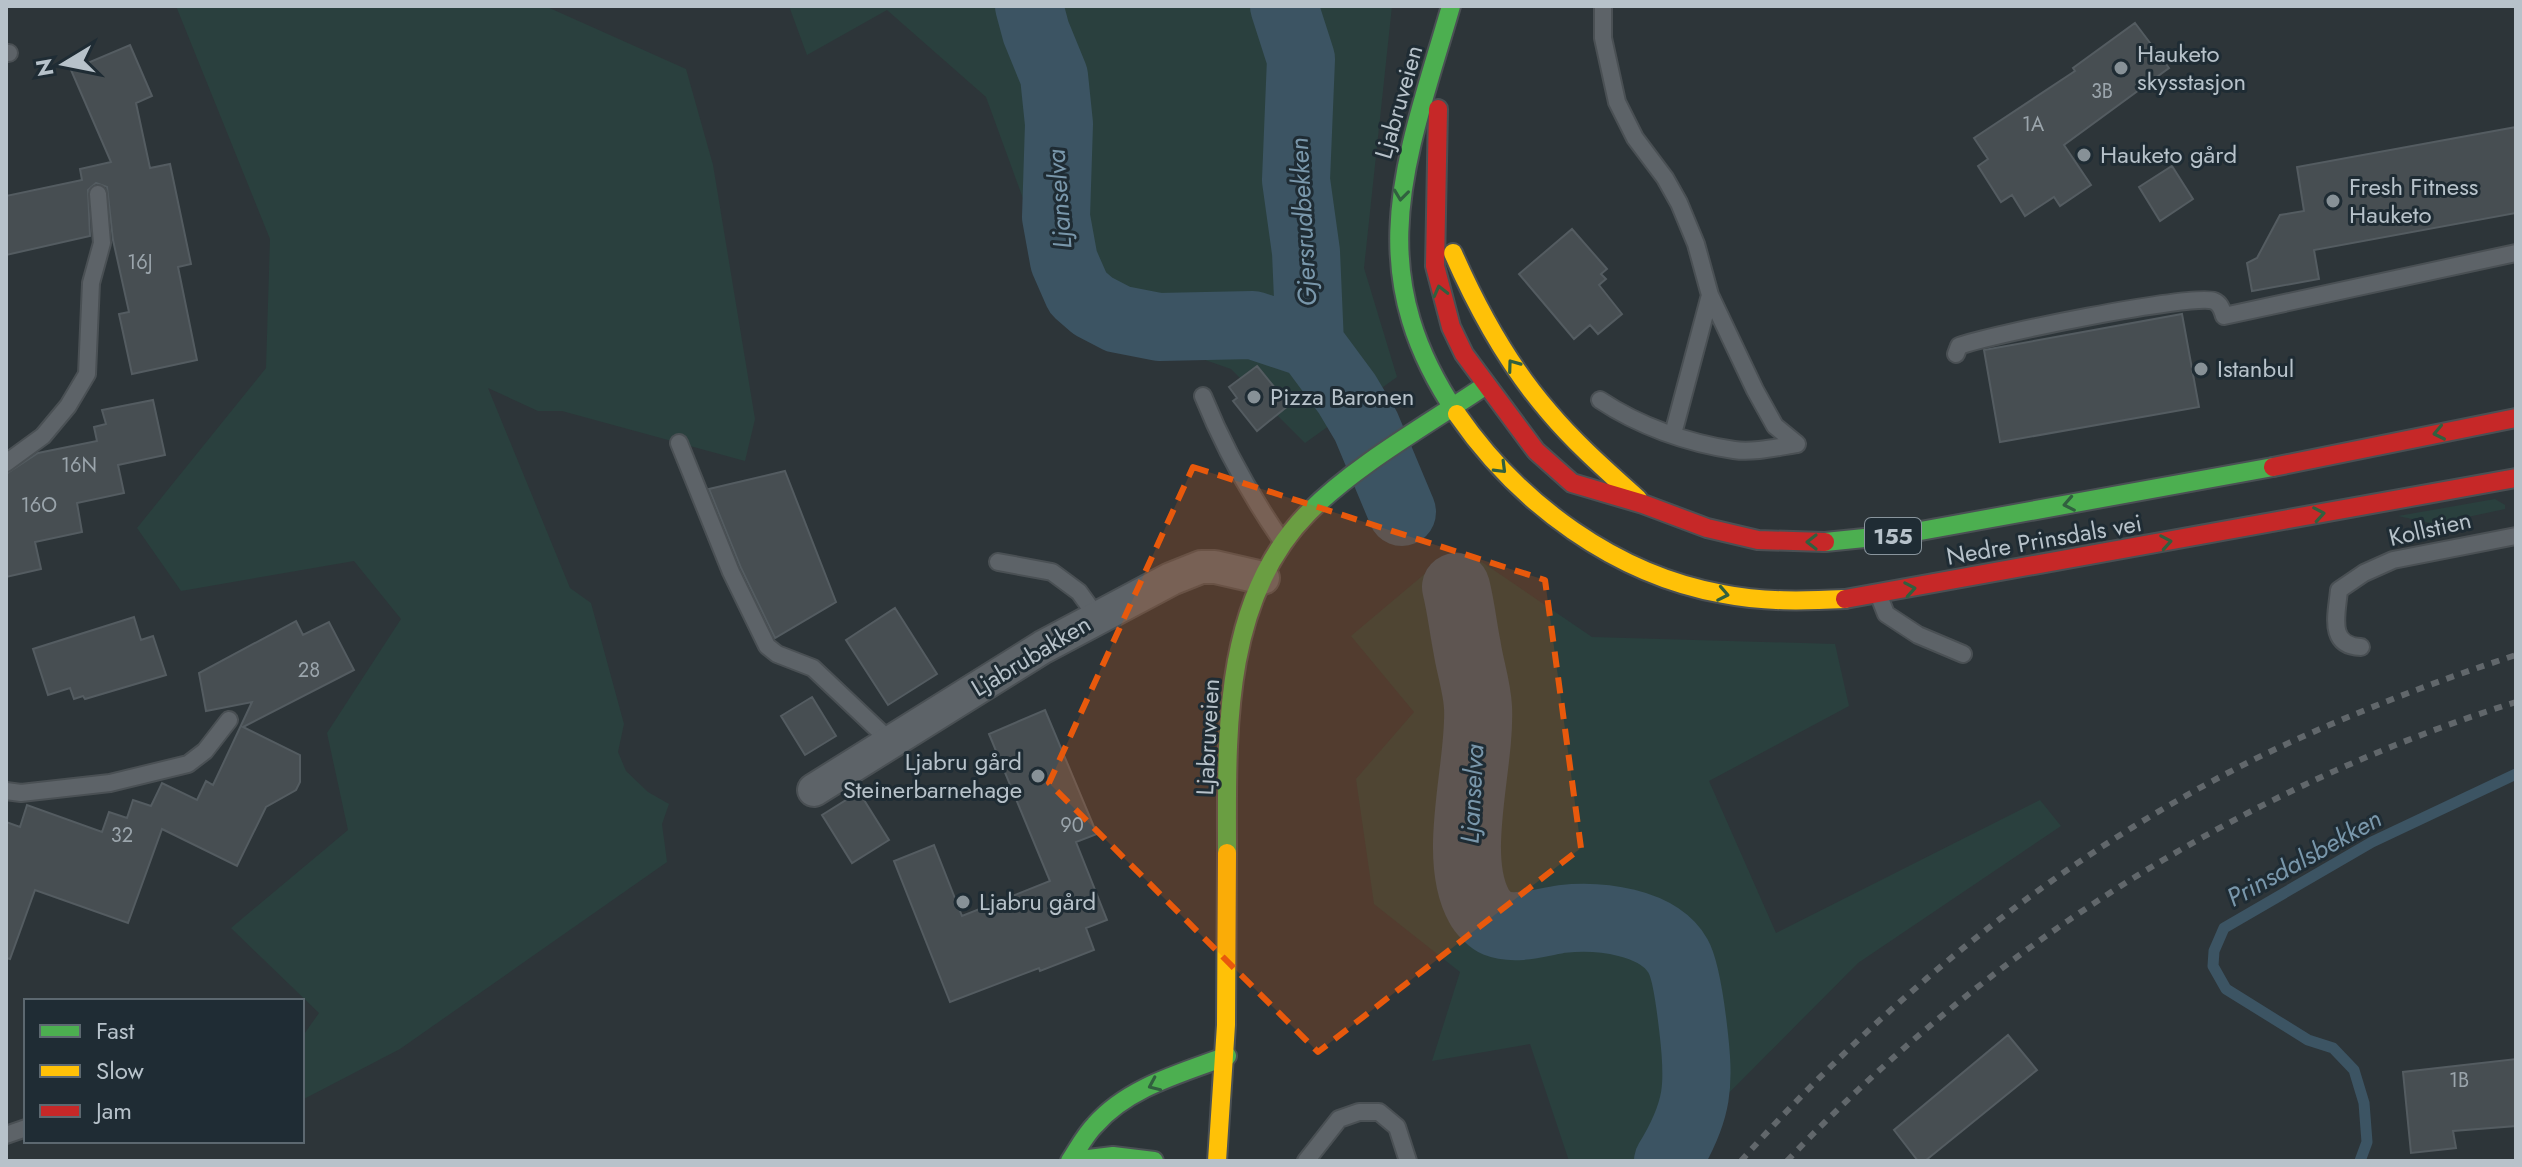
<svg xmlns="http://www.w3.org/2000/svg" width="2522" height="1167" font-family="Jost,sans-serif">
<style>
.green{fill:#2a403e}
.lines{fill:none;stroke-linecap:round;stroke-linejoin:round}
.stream{stroke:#3c5463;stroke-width:11}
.river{stroke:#3c5463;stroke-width:68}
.building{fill:#474e52;stroke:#545c61;stroke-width:2}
.lane-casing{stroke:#4a5054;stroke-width:20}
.street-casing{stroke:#4a5054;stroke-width:36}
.fast-casing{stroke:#4a5054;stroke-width:22}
.slow-casing{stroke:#4a5054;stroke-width:22}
.jam-casing{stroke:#4a5054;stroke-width:22}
.lane{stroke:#5d6368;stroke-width:16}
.street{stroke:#5d6368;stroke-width:32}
.fast{stroke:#4caf50;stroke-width:18}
.slow{stroke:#ffc107;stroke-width:18}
.jam{stroke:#c62828;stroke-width:18}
.rail{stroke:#61676b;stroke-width:6;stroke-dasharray:8 8;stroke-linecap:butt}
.oneway{stroke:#31603f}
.marked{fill:#e8590c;fill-opacity:0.2;stroke:#e8590c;stroke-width:6;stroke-dasharray:16 10;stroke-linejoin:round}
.poi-dot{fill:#879197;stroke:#1f2c34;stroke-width:3}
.labels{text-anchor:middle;stroke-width:6;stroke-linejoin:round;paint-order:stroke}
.number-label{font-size:20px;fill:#9ba5ac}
.shield{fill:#1f2c34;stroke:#89959d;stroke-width:2}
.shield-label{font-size:22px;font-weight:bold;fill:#b7c2ca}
.poi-label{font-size:24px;fill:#b7c2ca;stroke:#1f2c34;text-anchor:start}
.street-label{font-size:24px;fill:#b7c2ca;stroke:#1f2c34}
.water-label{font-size:26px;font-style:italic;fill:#7997ab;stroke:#1f2c34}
</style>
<rect width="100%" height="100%" fill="#2d3539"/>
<path class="green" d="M176,6h369l141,63 27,96 42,254 -10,42 -183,-50h-24l-50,-23 82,200 21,15 33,121 -6,28 8,19 22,21 21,12 -7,20 5,38 -267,187 -98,51v-63l17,-24 -88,-85 117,-98 -21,-97 74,-114 -47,-58 -173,30 -44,-63 129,-160 4,-129z
M789,6h603l-28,262 33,109 -92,66 -74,-74 -167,-58 -78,-214 -99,-87 -80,45z
M2495,499l10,6v4l-70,15 -37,-8z
M1482,562l110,75 243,7 14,62 -140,75 67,152 264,-133 21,26 -203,137 -157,158 -36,40h-96l-39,-117 -98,17 28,-89 -86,-68 -18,-125 58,-67 -63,-76 76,-64z"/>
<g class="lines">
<path class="stream" d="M2360,1161l7,-19 -3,-39 -10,-33 -21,-22 -25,-8 -82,-51 -13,-23 1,-15 10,-23 148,-86 144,-68"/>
<path class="river" d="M1029,6l7,26 18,44 5,48 -3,93 8,44 14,32 15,13 25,13 41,8 94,-2 57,19 37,50 19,32 36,86
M1284,6l17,53 -5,121 10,72 4,92
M1456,587c5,20 7,40 11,60 3,20 10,40 11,60 3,58 -27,148 1,199 3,6 12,15 17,17 20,8 46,-1 66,-4 37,-4 96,2 116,37 8,14 13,54 15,71 7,58 6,83 -25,134"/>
</g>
<path class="building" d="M2135,23l34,45 -105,77 27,40 -31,21 -6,-9 -29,19 -13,-21 -11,7 -23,-36 10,-7 -14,-21 101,-67 -2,-3z
M130,45l22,51 -16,7 14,65 20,-4 21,100 -13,3 19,93 -65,14 -13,-60 10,-2 -16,-72 -6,-53 -11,-4 -8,7 2,46 -84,19v-59l76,-16 -2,-11 31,-7 -40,-92z
M2516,127v86l-202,37 5,29 -67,12 -5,-28 10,-5 23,-43 24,-4 -7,-44z
M2172,166l21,33 -33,22 -21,-34z
M1572,229l35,40 -6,5 5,5 -7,6 23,29 -24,20 -8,-9 -16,14 -55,-65z
M2182,314l17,93 -199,35 -16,-92z
M1257,366l32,39 -32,26 -24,-30 4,-3 -8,-11z
M153,400l12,55 -47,10 6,28 -47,10 5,29 -47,10 6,27 -35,8v-103l32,-21 59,-12 -3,-14 12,-3 -4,-14z
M785,471l51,131 -61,36 -34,-70 -32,-79z
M895,608l42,66 -49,31 -42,-65z
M134,617l7,23 12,-4 13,39 -81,24 -2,-3 -9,3 -4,-11 -22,7 -15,-46z
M296,621l7,14 26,-13 25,48 -111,57 57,28v27l-4,8 -30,17 -29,59 -75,-37 -34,94 -93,-33 -25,69 -4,-1v-136l14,5 7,-22 75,27 7,-20 18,6 6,-18 18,6 11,-23 35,17 9,-19 7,4 39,-83 -46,9 -7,-38z
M812,697l24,39 -31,19 -24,-39z
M1045,710l52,124 -21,8 31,78 -21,8 8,22 -54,21 -1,-3 -89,34 -56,-141 40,-16 28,71 88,-35 -61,-147z
M859,792l30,48 -37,23 -30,-48z
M2008,1035l29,35 -112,91h-7l-24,-31z
M2516,1059v67l-63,5 3,17 -45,5 -8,-81z"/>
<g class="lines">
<g class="lane-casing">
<path id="lane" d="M1603,6v32l14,64 18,36 30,40 14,25 17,41 14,51 45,95 20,36 22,18
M6,53h3
M1956,354l3,-8c29,-11 234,-53 255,-45 7,3 8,9 10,15l292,-63
M1203,396c21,52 47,99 79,145
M1600,400c39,26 87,43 134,50 19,3 44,-3 63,-6
M1673,434l37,-139
M679,443l52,129 36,74 10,8 36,14 77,73
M6,463l37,-27 25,-30 19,-32 4,-91 11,-40 -4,-49
M998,562l54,10 27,20 18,25
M1879,596l7,18 32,21 45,19
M2361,647c-34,-1 -24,-33 -22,-57l25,-17 29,-13 123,-24
M6,791l15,2 89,-10 78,-19 17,-13 24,-31
M6,1135l20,-7
M1306,1161l33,-42 20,-7h20l18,15 11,34"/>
</g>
<g class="street-casing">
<path id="street" d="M814,790l229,-143 128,-68 30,-12h14l48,11"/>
</g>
<g class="fast-casing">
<path id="fast" d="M1451,6c-44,152 -93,262 6,408
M1825,542l79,-8 369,-67
M1227,853c0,-116 -6,-253 82,-341 48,-48 118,-87 174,-125
M1070,1161c8,-12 15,-26 25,-36 33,-38 87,-52 132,-69
M1072,1161l41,-5 41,5"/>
</g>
<g class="slow-casing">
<path id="slow" d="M1453,253c25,57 55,112 96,159 27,32 58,59 89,87
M1457,414c62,90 159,161 266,180 40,8 81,7 122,5
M1217,1161l9,-136 1,-172"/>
</g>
<g class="jam-casing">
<path id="jam" d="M1438,109l-3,157 16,61 13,27 72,97 36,32 71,21 64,24 51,12 67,2
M2273,467l243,-49
M1845,599l671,-121"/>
</g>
<use href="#lane" class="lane"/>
<use href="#street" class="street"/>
<use href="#fast" class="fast"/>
<use href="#slow" class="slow"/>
<use href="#jam" class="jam"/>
<path class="rail" d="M1741,1161c147,-165 322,-308 522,-406 82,-39 167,-72 253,-100
M1787,1161c199,-211 452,-372 729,-459"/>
</g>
<defs><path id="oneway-chevron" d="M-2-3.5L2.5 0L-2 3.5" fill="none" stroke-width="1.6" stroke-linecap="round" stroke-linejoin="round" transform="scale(2)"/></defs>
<g class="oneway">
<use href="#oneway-chevron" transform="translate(1401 195) rotate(97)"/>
<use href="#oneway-chevron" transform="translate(1440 291) rotate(-104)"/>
<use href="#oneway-chevron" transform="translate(1513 365) rotate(-126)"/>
<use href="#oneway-chevron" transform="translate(2439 433) rotate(168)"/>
<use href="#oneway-chevron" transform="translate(1501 468) rotate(45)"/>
<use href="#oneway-chevron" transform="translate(2069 504) rotate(169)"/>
<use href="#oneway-chevron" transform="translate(2319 514) rotate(-10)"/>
<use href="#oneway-chevron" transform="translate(1812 542) rotate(180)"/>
<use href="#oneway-chevron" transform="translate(2166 542) rotate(-10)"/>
<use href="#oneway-chevron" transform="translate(1910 589) rotate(-10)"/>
<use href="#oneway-chevron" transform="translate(1723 594) rotate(11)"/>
<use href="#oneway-chevron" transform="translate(1154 1085) rotate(156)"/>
</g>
<path class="marked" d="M1193,467l352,113 36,268 -263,204 -269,-269z"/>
<g class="poi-dot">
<circle cx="2121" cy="68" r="8"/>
<circle cx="2084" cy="155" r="8"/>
<circle cx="2333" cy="201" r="8"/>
<circle cx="2201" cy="369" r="8"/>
<circle cx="1254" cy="397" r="8"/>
<circle cx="1038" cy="776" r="8"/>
<circle cx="963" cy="902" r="8"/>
</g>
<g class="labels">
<g class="number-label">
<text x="2102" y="98">3B</text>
<text x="2033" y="131">1A</text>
<text x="140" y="269">16J</text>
<text x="79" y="472">16N</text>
<text x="39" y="512">16O</text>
<text x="309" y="677">28</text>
<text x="1072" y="832">90</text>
<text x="122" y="842">32</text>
<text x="2459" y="1087">1B</text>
</g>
<rect class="shield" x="1865" y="518" width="56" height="36" rx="6"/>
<g class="shield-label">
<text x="1893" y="544">155</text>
</g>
<g class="poi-label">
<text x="2137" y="62">Hauketo<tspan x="2137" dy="28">skysstasjon</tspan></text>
<text x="2100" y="163">Hauketo gård</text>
<text x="2349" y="195">Fresh Fitness<tspan x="2349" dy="28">Hauketo</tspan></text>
<text x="2217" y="377">Istanbul</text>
<text x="1270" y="405">Pizza Baronen</text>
<text x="1022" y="770" text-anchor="end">Ljabru gård<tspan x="1022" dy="28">Steinerbarnehage</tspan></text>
<text x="979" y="910">Ljabru gård</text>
</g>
<g class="street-label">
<text transform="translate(1399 102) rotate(-74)" y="8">Ljabruveien</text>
<text transform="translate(2430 529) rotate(-13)" y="8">Kollstien</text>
<text transform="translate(2044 540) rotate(-10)" y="8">Nedre Prinsdals vei</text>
<text transform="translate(1031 656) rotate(-31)" y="8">Ljabrubakken</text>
<text transform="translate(1208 737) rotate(-87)" y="8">Ljabruveien</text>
</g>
<g class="water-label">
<text transform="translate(1059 199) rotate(-94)" y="9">Ljanselva</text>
<text transform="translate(1303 222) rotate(-93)" y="9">Gjersrudbekken</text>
<text transform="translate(1472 794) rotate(-87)" y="9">Ljanselva</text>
<text transform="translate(2304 858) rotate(-29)" y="9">Prinsdalsbekken</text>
</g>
</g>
<rect width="2522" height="1167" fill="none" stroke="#b7c2ca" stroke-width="16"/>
<rect x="24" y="999" width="280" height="144" fill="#1f2c34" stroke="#5c6870" stroke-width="2"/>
<rect x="40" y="1025" width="40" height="12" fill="#4caf50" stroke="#5c6870" stroke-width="2"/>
<text x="96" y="1039" font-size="24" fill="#b7c2ca">Fast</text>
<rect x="40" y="1065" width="40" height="12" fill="#ffc107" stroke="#5c6870" stroke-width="2"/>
<text x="96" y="1079" font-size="24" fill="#b7c2ca">Slow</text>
<rect x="40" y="1105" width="40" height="12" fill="#c62828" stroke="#5c6870" stroke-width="2"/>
<text x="96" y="1119" font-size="24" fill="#b7c2ca">Jam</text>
<g transform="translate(64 64) rotate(260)" stroke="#1f2c34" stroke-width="6" paint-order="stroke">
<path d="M0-6L14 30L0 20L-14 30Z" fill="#b7c2ca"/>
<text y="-12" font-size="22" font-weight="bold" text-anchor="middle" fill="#b7c2ca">N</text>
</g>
</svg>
